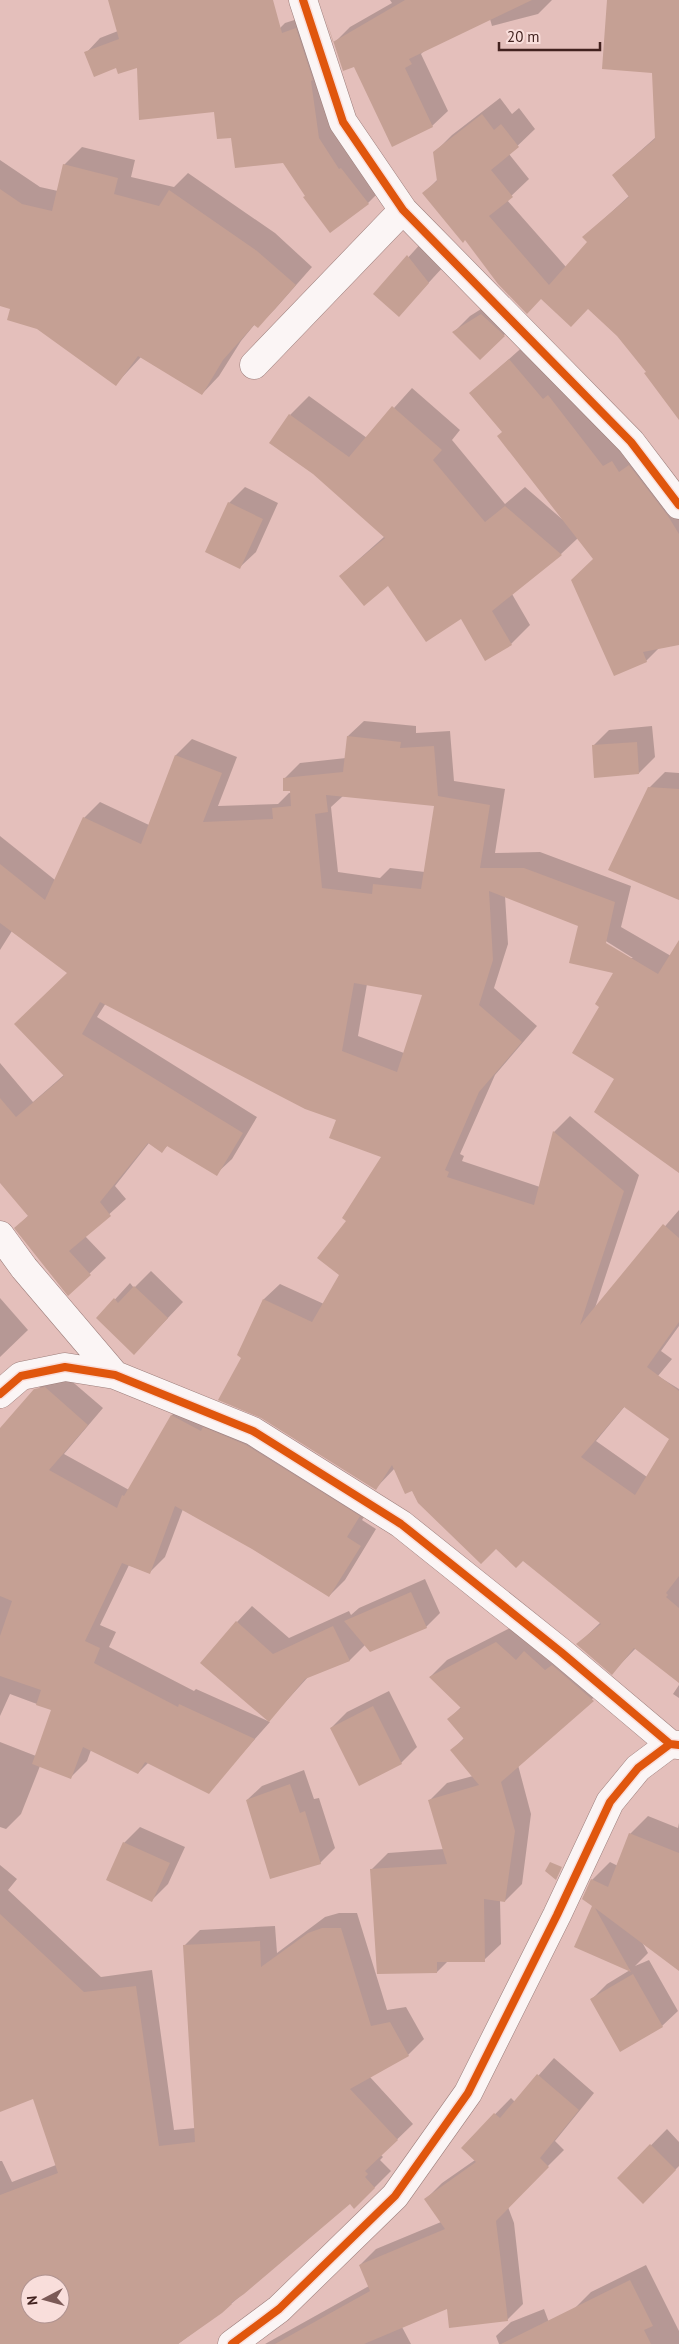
<svg xmlns="http://www.w3.org/2000/svg" width="679" height="2344" font-family="'PT Sans',sans-serif">
<style>
.shadow{fill:#0003;fill-rule:evenodd}
.building{fill:#c5a094;fill-rule:evenodd}
.lines{fill:none;stroke-linecap:round;stroke-linejoin:round}
.minor-casing{stroke:#9c7e7b;stroke-width:29}
.minor{stroke:#fbf5f5;stroke-width:28}
.cycleway-casing{stroke:#f9dedb;stroke-width:11}
.cycleway{stroke:#e0560d;stroke-width:8}
</style>
<rect width="100%" height="100%" fill="#e4bfbb"/>
<path class="shadow" d="M110,0h108l53,37 14,-14 25,-8 72,174 -14,14 -62,-7 -22,-35 -52,-24 -17,-26 -76,-45 -22,1 -31,-14 14,-15 18,-7z
M390,0h162l-14,14 -46,12 -2,-7 -65,31 -4,4 27,57 -16,15 -77,-61 -20,-23 15,-15 42,-24z
M609,0h70v418l-31,-46 -30,-36 -30,-28 -47,-10 -76,-59 -41,-46 14,-14 -4,-26 18,-18 48,-37 12,16 7,-6 16,21 -26,25 20,25 -22,21 59,67 23,-25 -5,-5 45,-41 -16,-21 43,-38 -2,-65z
M82,147l53,13 -4,17 43,10 14,-14 87,60 37,34 -37,42 -17,17 -3,-2 -14,17 -22,35 -17,18 -61,-37 -25,27 -104,-76 -12,-3v-145l40,27 18,4 6,-26z
M424,240l20,26 -45,49 -24,-21z
M497,299l23,20 -40,40 -26,-27 16,-16z
M527,343l152,148v153l-20,4 -13,13 -52,-102 -16,-21 -17,16 -49,40 18,31 -19,19 -50,-27 -72,-33 -49,-8 45,-40 -95,-121 19,-19 58,42 45,-50 48,42 -8,10 53,64 20,-17 38,33 -60,-88 -32,-39z
M245,487l33,16 -22,49 -16,15 -11,-64z
M364,721l52,5v7l34,-2 4,50 51,8 -10,64 45,-1 91,34 -10,41 50,29 8,-14v229l-63,-93 -15,-72 14,-34 -35,-47 -75,-29 3,48 -14,44 43,38 -42,49 -35,79 4,2 -2,5 78,26 14,-55 16,-16 69,59 -44,133 84,-98v116l-18,25 11,8 -14,17 21,13v293l-43,-34 -24,25 -34,-29 23,-22 -78,-63 -27,-11 -83,-58 -18,-22 -19,20 -133,-131 -5,-2 26,-56 16,-15 44,20 17,-29 7,-54 35,-65 -45,-37 -232,-116 -9,14 160,100 -25,42 -16,15 -48,-29 -6,6 -13,-8 -34,43 11,13 -41,37 21,22 -38,36 -52,-66 13,-13 -29,-34v-118l33,39 32,-28 4,-101 -57,-42 -12,19v-114l55,44 29,-62 16,-16 49,23 27,-70 16,-16 45,18 -19,49 60,-2 11,-11 6,-1 -11,-13 16,-16 46,-5 2,-22zM343,796l92,9 -10,67 -35,-4 -10,10 -42,-6 -7,-65zM601,938l32,20h-5l-28,-17zM367,984l56,10 -19,59 -46,-17zM625,1406l45,33 -23,38 -51,-36z
M652,726l3,31 -16,16 -46,-27 16,-16z
M665,772l14,1v125l-30,-110z
M151,1271l32,31 -33,35 -52,-19 32,-35 4,5z
M0,1298l28,32 -28,27z
M61,1372l42,36 -39,46 65,36 43,-75 16,-16 187,101 -13,20 14,9 -31,51 -16,16 -76,-48 -70,-39 -18,48 -16,16 -20,-8 -29,60 16,7 -7,15 85,44 2,-2 74,33 -62,70 -59,-30 -11,11 -47,-23 -4,11 -16,16 -31,-11 -19,48 -15,15 -6,-2v-85l36,14 17,-46 -43,-16 -10,22v-286l52,-56z
M425,1579l15,34 -14,14 -61,18 -15,15 -41,16 -40,44 -32,-98 15,-16 37,32 60,-27 2,4 8,-7z
M514,1626l96,57 -92,82 13,49 -9,70 -17,17 -5,-1 1,44 -17,16 -36,1 -11,11 -66,-102 17,-17 56,-4 -14,-49 17,-17 26,-7 -21,-26 12,-12 -15,-19 13,-13 -32,-29 17,-17z
M679,1685v13l-6,-4z
M389,1691l28,56 -16,16 -70,-35 16,-16z
M304,1770l10,29 5,-1 16,50 -15,15 -73,-63 15,-14z
M648,1816l30,12 1,-5v147l-37,-28 6,11 -13,13 14,-6 29,51 -16,15 -71,-26 16,-16 23,-14 -54,-23 18,-41 -2,-26 18,-18 8,4 12,-32z
M140,1827l45,20 -17,37 -16,16 -28,-57z
M0,1865l17,14 -9,11 93,87 51,-7 22,160 21,-2 -11,-182 16,-16 75,-4 2,27 48,-36 14,-4h18l30,97 19,-3 18,32 -16,16 -38,22 43,47 -32,31 2,2 -3,3 11,11 -36,36 -5,-4 -119,101 -53,40h-178v-183h2l10,21 44,-17 -22,-68 -34,14zM30,2284h30v30h-30z
M554,2058l40,35 -39,48 9,9 -45,45 -17,-4 12,32 9,81 -16,16 -59,-13 -46,20 9,17h-146l104,-58 -9,-21 16,-16 65,-27 -15,-23 16,-16 33,-23 -12,-13 48,-49 4,4z
M667,2129l12,13v24l-36,36 -24,-24z
M646,2265l33,66v13h-86l-18,-36 16,-16z
M544,2309l13,35h-58l-3,-8 15,-14z"/>
<path class="building" d="M108,0h165l9,33 14,-5 17,52 -2,1 8,57 20,31 2,-1 28,36 -39,29 -27,-36 2,-1 -22,-33 -48,5 -4,-30 -14,1 -3,-27 -75,8 -2,-52 -19,6 -2,-6 -22,9 -10,-25 35,-13z
M405,0h127l-123,59 3,5 -7,4 28,59 -41,20 -38,-80 -11,4 -17,-52 7,23z
M607,0h72v420l-35,-47 2,-1 -29,-36 -29,-27 -17,18 -30,-28 -14,15 -29,-30 -33,-44 -2,3 -41,-50 15,-12 -4,-29 49,-38 12,16 7,-6 18,23 -28,23 22,27 -24,19 60,69 38,-43 -5,-5 47,-40 -17,-22 43,-36 -3,-66 -50,-4z
M63,164l55,14 -4,16 45,12 10,-16 88,61 39,34 -38,43 -4,-3 -31,35 -21,35 -64,-39 -22,30 -79,-57 -30,-9 3,-11 -10,-3v-117l22,15 30,7z
M407,255l22,28 -30,34 -26,-23z
M481,314l24,22 -25,24 -28,-28z
M509,359l34,40 5,-4 55,71 9,-5 7,11 10,-7 39,51 11,18v111l-36,7 4,10 -33,14 -43,-96 22,-21 -96,-123 5,-4 -33,-39z
M392,406l50,44 -9,10 52,62 20,-16 57,49 -70,56 20,34 -27,16 -24,-42 -35,23 -38,-56 -24,20 -25,-30 46,-38 -72,-64 -44,-31 20,-29 60,43z
M228,502l35,17 -23,50 -35,-17z
M347,736l54,6 -1,6 34,-2 4,50 52,9 -10,63h44l91,34 -9,41 52,31 21,-34v233l-85,-61 20,-33 -42,-26 27,-46 -4,-3 18,-31 -44,-10 9,-37 -89,-35 4,69 -14,45 43,37 -43,50 -34,78 4,2 -2,5 87,28 19,-74 71,60 -44,134 83,-101 16,14v84l-32,45 32,24v185l-13,17 2,2 -2,2 13,11v75l-45,-35 -22,27 -36,-31 25,-20 -78,-63 -7,7 -20,-19 -15,15 -63,-61 -6,-12 -7,3 -13,-29 -16,25 -115,-72 -43,-18 23,-42 -4,-3 26,-56 49,23 27,-47 -22,-17 29,-37 -4,-3 39,-61 -52,-19 7,-18 -31,-11 -205,-107 -18,32 161,99 -26,43 -50,-30 -5,7 -14,-10 -48,59 11,14 -42,35 22,24 -23,21 -54,-68 14,-12 -28,-33v-85l16,19 48,-41 -50,-52 53,-51 -67,-50v-59l45,36 38,-83 58,27 34,-89 47,18 -19,49 70,-3 -1,-11 19,-2 -1,-15h-7v-13l60,-6zM326,795l108,11 -13,83 -48,-5 -1,10 -50,-6 -7,-74 13,-2zM354,983l68,12 -25,77 -55,-21zM624,1407l45,32 -34,56 -54,-38z
M637,742l2,32 -45,4 -2,-33z
M648,787l31,2v111l-71,-30z
M134,1286l34,32 -34,37 -38,-37 18,-20 4,5z
M45,1387l43,38 -39,45 68,38 5,-13 2,1 47,-81 30,16 2,-4 43,18 114,71 -13,21 14,9 -32,51 -77,-48 -77,-43 -25,68 -28,-11 -37,78 15,7 -6,15 84,44 1,-3 76,35 -46,55 -64,-32 -7,12 -55,-27 -12,32 -39,-15 19,-54 -15,-5 5,-15 -41,-14v-40l12,-35 -12,-5v-168l34,-39z
M411,1592l16,36 -57,24 -26,-31z
M236,1621l37,33 60,-28 17,35 -45,18 -36,43 -69,-59z
M496,1642l20,18 8,-9 21,19 7,-5 42,36 -93,81 14,49 -10,71 -21,-3 1,63h-48v11l-60,1 -7,-105 77,-5 -19,-64 51,-15 -29,-35 14,-11 -17,-20 14,-11 -32,-31z
M373,1706l29,58 -43,22 -29,-58z
M290,1784l10,29 5,-2 16,53 -51,15 -24,-79z
M629,1833l50,20v118l-84,-63 36,64 -57,-25 18,-41 -10,-7 9,-20 17,8z
M123,1842l47,21 -18,39 -46,-22z
M550,1862l12,5 -6,13 -11,-9z
M0,1914l84,78 52,-6 23,160 36,-4 -12,-197 77,-4 1,26 47,-34 14,-5h19l30,98 19,-4 19,34 -59,33 48,51 -33,31 3,3 -3,3 10,11 -21,21 -4,-5 -106,90 -13,9 1,1 -10,9 -44,31h-178v-149l58,-22 -25,-74 -33,13zM30,2284h30v30h-30z
M633,1974l30,53 -43,25 -30,-53z
M537,2074l42,36 -39,48 9,9 -53,54 12,100 -59,7 -2,-19 -83,35h-89l95,-53 -11,-26 86,-36 -21,-30 52,-37 -15,-14 33,-35 6,5z
M650,2144l26,26 -33,34 -26,-26z
M630,2280l23,46 -9,4 7,14h-150z"/>
<g class="lines">
<g class="minor-casing">
<path id="minor" d="M303,0l40,122 60,88 228,232 48,63
M254,365l149,-155
M0,1235l24,33 91,107
M0,1394l21,-18 44,-9 50,8 138,56 148,93 160,128 109,92
M232,2344l47,-35 116,-113 73,-103 89,-178 53,-113 28,-34 32,-24 9,1"/>
</g>
<use href="#minor" class="minor"/>
<g class="cycleway-casing">
<path id="cycleway" d="M303,0l40,122 60,88 228,232 48,63
M0,1394l21,-18 44,-9 50,8 138,56 148,93 160,128 109,92
M232,2344l47,-35 116,-113 73,-103 89,-178 53,-113 28,-34 32,-24 9,1"/>
</g>
<use href="#cycleway" class="cycleway"/>
</g>
<g transform="translate(45 2299) rotate(264)"><circle r="24" fill="#f9dedb" stroke="#b09390"/>
<path d="M0-4L9 19L0 12L-9 19Z" fill="#7b5956"/>
<text y="-8" font-size="14" font-weight="bold" text-anchor="middle" fill="#42221f">N</text>
</g>
<path d="M499 42v8h101v-8" fill="none" stroke="#42221f" stroke-width="2.5"/>
<text x="507" y="42" font-size="15" fill="#42221f" stroke="#f9dedb" stroke-width="4" paint-order="stroke">20 m</text>
</svg>
